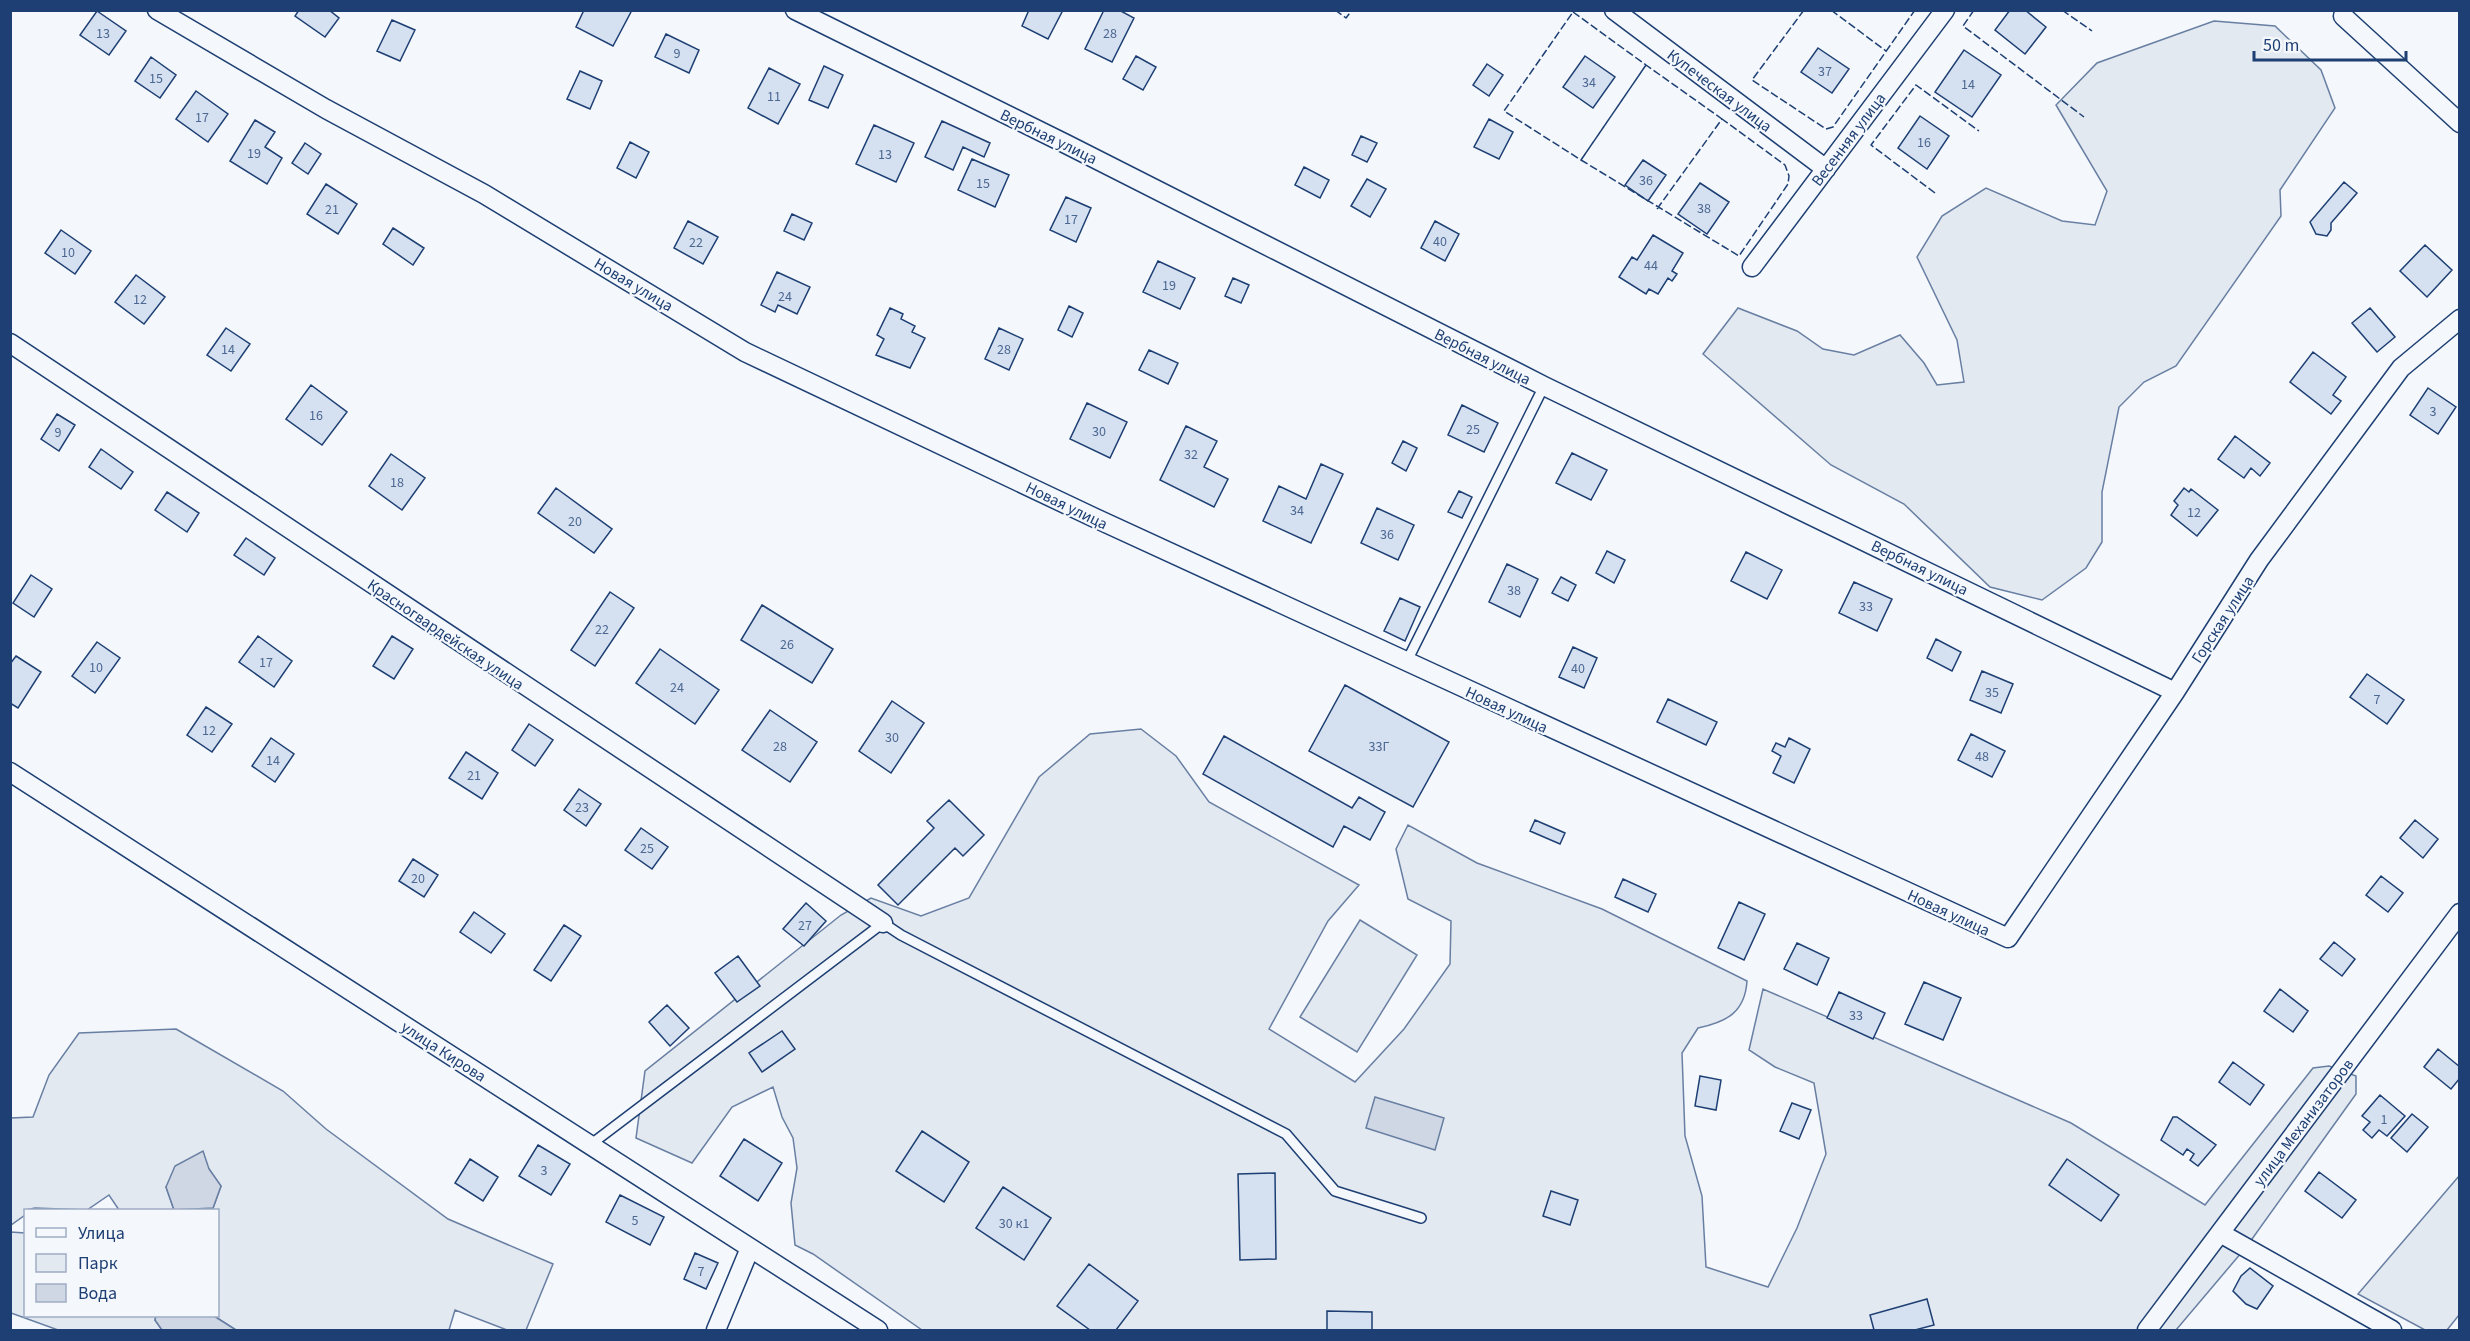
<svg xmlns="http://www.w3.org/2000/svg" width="2470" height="1341" font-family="'Source Sans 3',sans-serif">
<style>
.green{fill:#e3e9f0;stroke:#687fa3;stroke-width:1.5}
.water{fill:#cfd7e4;stroke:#687fa3;stroke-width:1.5}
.building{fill:#d5e0f0;stroke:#1d3f73;stroke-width:1.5}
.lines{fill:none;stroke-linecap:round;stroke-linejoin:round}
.lane-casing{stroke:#1d3f73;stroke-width:12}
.street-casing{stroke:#1d3f73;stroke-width:21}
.lane{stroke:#f4f7fb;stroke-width:9}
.street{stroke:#f4f7fb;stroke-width:18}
.fence{stroke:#1d3f73;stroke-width:1.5;stroke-dasharray:8 3;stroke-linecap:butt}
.labels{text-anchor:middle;stroke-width:4.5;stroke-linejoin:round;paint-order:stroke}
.number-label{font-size:14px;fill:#4b6792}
.street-label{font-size:16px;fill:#1d3f73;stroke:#f4f7fb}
</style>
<rect width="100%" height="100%" fill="#f4f7fb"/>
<path class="green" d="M2214,21l61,5 46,44 14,38 -55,82 1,26 -105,150 -32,16 -25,25 -17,85v50l-16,26 -44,32 -52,-13 -86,-83 -73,-39 -128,-111 35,-46 59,23 26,18 31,6 46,-20 24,28 13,22 27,-3 -7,-42 -40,-83 25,-41 44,-28 76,33 33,4 12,-34 -51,-86 41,-42z
M1141,729l35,27 33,46 150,83 -31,36 -59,108 86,53 49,-53 46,-65 1,-43 -43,-22 -12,-50 12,-24 69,38 125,46 145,72c-2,31 -20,41 -49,47l-16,25 3,83 17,60 4,71 62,20 29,-59 29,-74 -12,-71 -39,-16 -26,-17 14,-61 308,134 134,82 108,-137 16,-2 27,10v18l-109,152 -71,84h-1254l-109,-76 -18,-9 -4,-42 6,-35 -4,-30 -11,-21 -9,-30 -41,20 -40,56 -56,-25 9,-67 196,-156 30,-17 50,18 48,-18 70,-121 51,-43z
M1360,920l57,35 -60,97 -57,-35z
M176,1029l107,62 43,38 122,90 105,45 -27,66h-19l-52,-20 -6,20h-213l-22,-14h4v-106h-16l11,-2 8,-22 -12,-17 -43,18 8,23h-55l-10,-15 -22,15 -52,-2 -9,2 -1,5 -14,10v-107l22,-1 16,-42 30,-42z
M2459,1176v139l-12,15h-22l-67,-36z
M10,1232l15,1 1,83h130l-1,4 7,10h-104l-47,-17z"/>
<path class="water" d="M1375,1097l69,21 -9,32 -69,-22z
M203,1151l6,18 12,17 -8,22 -39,2 -8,-23 9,-21z
M156,1316h58l22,14h-74l-7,-10z"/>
<path class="building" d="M299,10h30l10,8 -14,19 -30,-21z
M584,10h48l-19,36 -37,-19z
M1029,10h34l-15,29 -26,-13z
M1104,10h15l15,8 -22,44 -27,-13z
M2010,10h15l21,17 -21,27 -30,-24z
M97,11l29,20 -17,24 -29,-20z
M392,20l23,10 -15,31 -23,-10z
M666,34l33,16 -10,23 -34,-16z
M1818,48l31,21 -17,24 -31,-21z
M1964,50l37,25 -29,42 -37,-25z
M1136,56l20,11 -13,23 -20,-11z
M1585,56l30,21 -22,31 -30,-21z
M151,57l25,18 -16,23 -25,-17z
M1487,64l16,11 -14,21 -16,-11z
M824,66l19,9 -15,33 -19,-8z
M769,68l31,16 -22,40 -30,-16z
M580,71l22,10 -12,28 -23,-10z
M196,91l32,23 -20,28 -32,-23z
M1920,116l29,20 -22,33 -29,-21z
M1489,119l24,13 -14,27 -25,-12z
M255,120l20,12 -10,15 17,11 -15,26 -37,-23z
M942,121l48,22 -6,14 -21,-10 -10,23 -28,-13z
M874,125l40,18 -18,39 -40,-18z
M1361,136l16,7 -10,19 -15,-7z
M630,142l19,10 -13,26 -19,-10z
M305,143l16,11 -13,20 -16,-11z
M972,159l37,16 -14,32 -37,-17z
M1643,160l23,15 -18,26 -23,-16z
M1304,167l25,13 -9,18 -25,-13z
M1367,179l19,10 -16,28 -19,-11z
M2344,182l13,11 -26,30v7l-4,6 -11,-2 -6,-12z
M1700,183l29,19 -22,32 -29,-20z
M326,184l31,20 -19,30 -31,-20z
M1066,197l25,11 -15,34 -26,-12z
M792,214l20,9 -8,17 -20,-9z
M688,221l30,16 -15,27 -29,-16z
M1435,221l24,13 -14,27 -24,-13z
M393,228l31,20 -11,17 -30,-21z
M61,230l30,21 -16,23 -30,-21z
M1653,235l30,18 -11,18 5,3 -5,7 -4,-3 -10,16 -9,-5 -3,5 -27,-17 13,-20 5,3z
M2425,245l27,25 -25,27 -27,-26z
M1158,261l37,17 -15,31 -37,-17z
M777,272l33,15 -13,27 -19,-9 -3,7 -14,-7z
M136,275l29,22 -21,27 -29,-22z
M1233,278l16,7 -8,18 -16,-7z
M1069,306l14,7 -11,24 -14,-7z
M890,308l13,6 -2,5 14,7 -3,6 13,6 -15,30 -34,-13 8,-16 -7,-4z
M2370,308l25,29 -18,15 -25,-29z
M226,328l24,16 -19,27 -24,-16z
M999,328l24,11 -14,31 -24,-11z
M1149,350l29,13 -10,21 -29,-14z
M2313,352l33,25 -13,18 8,6 -10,13 -41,-32z
M311,385l36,27 -25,33 -36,-26z
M2428,388l28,19 -18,27 -28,-19z
M1087,403l40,19 -17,36 -40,-19z
M1462,405l36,18 -14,29 -36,-17z
M57,414l18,11 -16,26 -18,-12z
M1186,426l31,15 -13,26 24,12 -14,28 -54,-27z
M2235,436l35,27 -10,13 -9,-8 -7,10 -26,-19z
M1403,441l14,7 -11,23 -14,-8z
M101,449l32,23 -12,17 -32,-22z
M1572,453l35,17 -16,30 -35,-17z
M391,454l34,24 -23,32 -33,-24z
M1321,464l22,10 -32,69 -48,-22 16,-35 27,13z
M556,488l56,41 -18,24 -56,-40z
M2184,488l5,4 2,-3 27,21 -21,26 -26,-21 7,-10 -4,-4z
M1459,491l13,6 -10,21 -14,-6z
M167,492l32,21 -12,19 -32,-22z
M1377,508l37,17 -16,35 -37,-17z
M246,538l29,20 -11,17 -30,-20z
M1607,551l18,9 -11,23 -18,-10z
M1746,552l36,18 -15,29 -36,-18z
M1507,564l31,15 -18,38 -31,-15z
M31,575l21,14 -18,28 -21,-14z
M1561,577l15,8 -8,16 -16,-8z
M1854,582l38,17 -15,32 -38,-18z
M610,592l24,16 -39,58 -24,-16z
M1400,598l20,9 -15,34 -21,-10z
M762,605l71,44 -21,34 -71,-43z
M258,636l34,25 -18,26 -35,-25z
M392,636l21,13 -19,30 -21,-13z
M1936,639l25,13 -9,19 -25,-13z
M97,642l23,16 -25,35 -23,-17z
M1573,647l24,11 -13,30 -25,-11z
M660,649l59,41 -24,34 -59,-41z
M16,656l25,16 -23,36 -8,-5v-39z
M1982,671l31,13 -12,29 -31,-13z
M2367,674l37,26 -17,24 -37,-27z
M1345,685l104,57 -36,65 -104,-56z
M1668,699l49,23 -11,23 -49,-23z
M892,701l32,22 -33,50 -32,-22z
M206,707l26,17 -20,28 -25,-17z
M770,710l47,32 -27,40 -48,-32z
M529,724l24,16 -18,26 -23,-16z
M1971,734l34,17 -13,26 -34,-17z
M1224,736l128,72 7,-11 26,15 -15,28 -26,-14 -11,21 -130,-73z
M271,738l23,16 -19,28 -23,-16z
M1789,738l21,11 -16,34 -21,-10 8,-17 -9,-5 4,-8 9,4z
M466,752l32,21 -16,26 -33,-21z
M579,789l22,15 -15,22 -22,-16z
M949,800l35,35 -21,21 -8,-8 -57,57 -20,-20 56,-57 -7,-7z
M1535,820l30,13 -5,11 -30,-13z
M2415,820l23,19 -15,19 -23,-20z
M641,828l27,19 -16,22 -27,-19z
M413,859l25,16 -14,22 -25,-16z
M2381,876l22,17 -15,19 -22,-17z
M1623,879l33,15 -8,18 -33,-15z
M1739,902l26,12 -21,46 -26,-12z
M806,903l20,18 -22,25 -21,-17z
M474,912l31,22 -14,19 -31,-21z
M564,925l17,11 -30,45 -17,-11z
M2334,942l21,17 -13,17 -22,-17z
M1797,943l32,15 -12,27 -33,-16z
M738,956l22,30 -23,16 -22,-29z
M1924,982l37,16 -18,42 -38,-16z
M2280,989l28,22 -15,21 -29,-21z
M1839,992l46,21 -12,26 -46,-21z
M667,1005l22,23 -19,18 -21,-24z
M782,1031l13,18 -33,23 -13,-19z
M2438,1049l22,18v11l-9,11 -27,-22z
M2233,1062l31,23 -14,20 -31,-23z
M1700,1076l21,4 -5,30 -21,-4z
M2380,1095l25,21 -18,20 -8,-6 -7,8 -9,-8 7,-8 -8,-6z
M1792,1103l19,7 -12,29 -19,-8z
M2412,1114l16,13 -21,25 -16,-14z
M2173,1117h4l39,28 -18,21 -8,-6 4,-6 -7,-5 -4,6 -22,-15z
M922,1131l47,31 -25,40 -48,-31z
M744,1139l38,24 -24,38 -38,-25z
M538,1145l32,19 -19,31 -32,-19z
M470,1159l28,18 -15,24 -28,-18z
M2067,1159l52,36 -18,26 -52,-36z
M2319,1172l37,28 -14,18 -37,-27z
M1275,1173l1,86 -36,1 -2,-86z
M1003,1187l48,31 -27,42 -48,-32z
M1551,1191l27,9 -8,25 -27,-9z
M620,1195l44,22 -14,28 -44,-23z
M695,1253l23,10 -12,26 -22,-10z
M1089,1264l49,37 -22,29h-26l-33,-24z
M2250,1268l23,18 -16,23 -11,-5 -13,-13 8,-15z
M1927,1299l7,26 -19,5h-41l-4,-15z
M1327,1311l45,1v18h-45z"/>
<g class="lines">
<g class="lane-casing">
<path id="lane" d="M1406,663l138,-277
M590,1145l293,-222 18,12 385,199 49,57 86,27"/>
</g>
<g class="street-casing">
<path id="street" d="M157,10l169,99 158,85 261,158 350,166 913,420 167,-246 84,-132 142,-192 59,-49
M795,10l271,134 478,242 631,306
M1614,10l212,159
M2343,16l117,107
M1752,267l193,-257
M10,343l873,580
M10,772l868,558
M2220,1233l172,97
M716,1330l34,-82
M2147,1330l313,-417"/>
</g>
<use href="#lane" class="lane"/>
<use href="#street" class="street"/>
<path class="fence" d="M1335,10l11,8 6,-8
M1804,10l-52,70 74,49 7,-2 82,-117
M1831,10l55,41
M1974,10l-11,16 121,91
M2062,10l30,21
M1573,12l73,53 -65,95 -77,-49z
M1935,193l-64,-48 45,-60 63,46
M1657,209l65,-90 -76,-54 -65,95 158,96 49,-72 1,-8 -4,-11 -63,-46"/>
</g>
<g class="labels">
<g class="number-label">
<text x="103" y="38">13</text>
<text x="1110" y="38">28</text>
<text x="677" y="58">9</text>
<text x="1825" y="76">37</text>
<text x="156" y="83">15</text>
<text x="1589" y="87">34</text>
<text x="1968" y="89">14</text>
<text x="774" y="101">11</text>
<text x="202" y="122">17</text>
<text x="1924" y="147">16</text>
<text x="254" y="158">19</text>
<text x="885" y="159">13</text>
<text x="1646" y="185">36</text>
<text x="983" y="188">15</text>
<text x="1704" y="213">38</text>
<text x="332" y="214">21</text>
<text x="1071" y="224">17</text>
<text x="1440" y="246">40</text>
<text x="696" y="247">22</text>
<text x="68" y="257">10</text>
<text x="1651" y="270">44</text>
<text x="1169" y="290">19</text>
<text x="785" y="301">24</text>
<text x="140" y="304">12</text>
<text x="228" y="354">14</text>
<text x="1004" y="354">28</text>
<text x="2433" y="416">3</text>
<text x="316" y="420">16</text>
<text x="1473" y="434">25</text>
<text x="1099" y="436">30</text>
<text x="58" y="437">9</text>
<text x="1191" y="459">32</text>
<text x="397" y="487">18</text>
<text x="1297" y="515">34</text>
<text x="2194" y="517">12</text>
<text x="575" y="526">20</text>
<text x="1387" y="539">36</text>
<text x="1514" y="595">38</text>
<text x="1866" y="611">33</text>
<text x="602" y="634">22</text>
<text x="787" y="649">26</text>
<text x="266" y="667">17</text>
<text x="96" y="672">10</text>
<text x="1578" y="673">40</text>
<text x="677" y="692">24</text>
<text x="1992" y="697">35</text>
<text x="2377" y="704">7</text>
<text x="209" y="735">12</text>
<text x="892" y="742">30</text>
<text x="780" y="751">28</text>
<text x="1379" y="751">33Г</text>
<text x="1982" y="761">48</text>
<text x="273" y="765">14</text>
<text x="474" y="780">21</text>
<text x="582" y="812">23</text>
<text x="647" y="853">25</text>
<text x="418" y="883">20</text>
<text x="805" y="930">27</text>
<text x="1856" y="1020">33</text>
<text x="2384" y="1124">1</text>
<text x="544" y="1175">3</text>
<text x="635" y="1225">5</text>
<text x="1014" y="1228">30 к1</text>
<text x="701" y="1276">7</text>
</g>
<g class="street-label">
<text transform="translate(1720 90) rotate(37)" y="6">Купеческая улица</text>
<text transform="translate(1049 136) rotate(26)" y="6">Вербная улица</text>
<text transform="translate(1848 139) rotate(-53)" y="6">Весенняя улица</text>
<text transform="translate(634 284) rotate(31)" y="6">Новая улица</text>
<text transform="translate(1483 356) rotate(27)" y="6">Вербная улица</text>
<text transform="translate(1067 505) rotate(26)" y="6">Новая улица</text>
<text transform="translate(1920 567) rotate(26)" y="6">Вербная улица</text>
<text transform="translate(2222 619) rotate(-57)" y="6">Горская улица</text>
<text transform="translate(446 634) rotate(34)" y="6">Красногвардейская улица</text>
<text transform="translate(1507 709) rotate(25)" y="6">Новая улица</text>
<text transform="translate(1949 912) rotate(25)" y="6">Новая улица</text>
<text transform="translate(444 1051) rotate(33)" y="6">улица Кирова</text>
<text transform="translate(2303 1122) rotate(-53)" y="6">улица Механизаторов</text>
</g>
</g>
<rect width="2470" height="1341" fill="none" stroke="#1d3f73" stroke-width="24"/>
<rect x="24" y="1209" width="195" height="108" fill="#f4f7fb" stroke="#9eadc5" stroke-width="1.5"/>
<rect x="36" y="1228" width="30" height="9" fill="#f4f7fb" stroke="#9eadc5" stroke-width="1.5"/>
<text x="78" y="1239" font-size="18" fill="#1d3f73">Улица</text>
<rect x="36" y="1254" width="30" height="18" fill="#e3e9f0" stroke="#9eadc5" stroke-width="1.5"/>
<text x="78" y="1269" font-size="18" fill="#1d3f73">Парк</text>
<rect x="36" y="1284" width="30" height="18" fill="#cfd7e4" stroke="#9eadc5" stroke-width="1.5"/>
<text x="78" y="1299" font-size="18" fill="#1d3f73">Вода</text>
<path d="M2254 51v9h152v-9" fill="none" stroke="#1d3f73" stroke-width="3"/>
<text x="2263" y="51" font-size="18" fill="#1d3f73" stroke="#f4f7fb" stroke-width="4.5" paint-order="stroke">50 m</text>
</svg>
